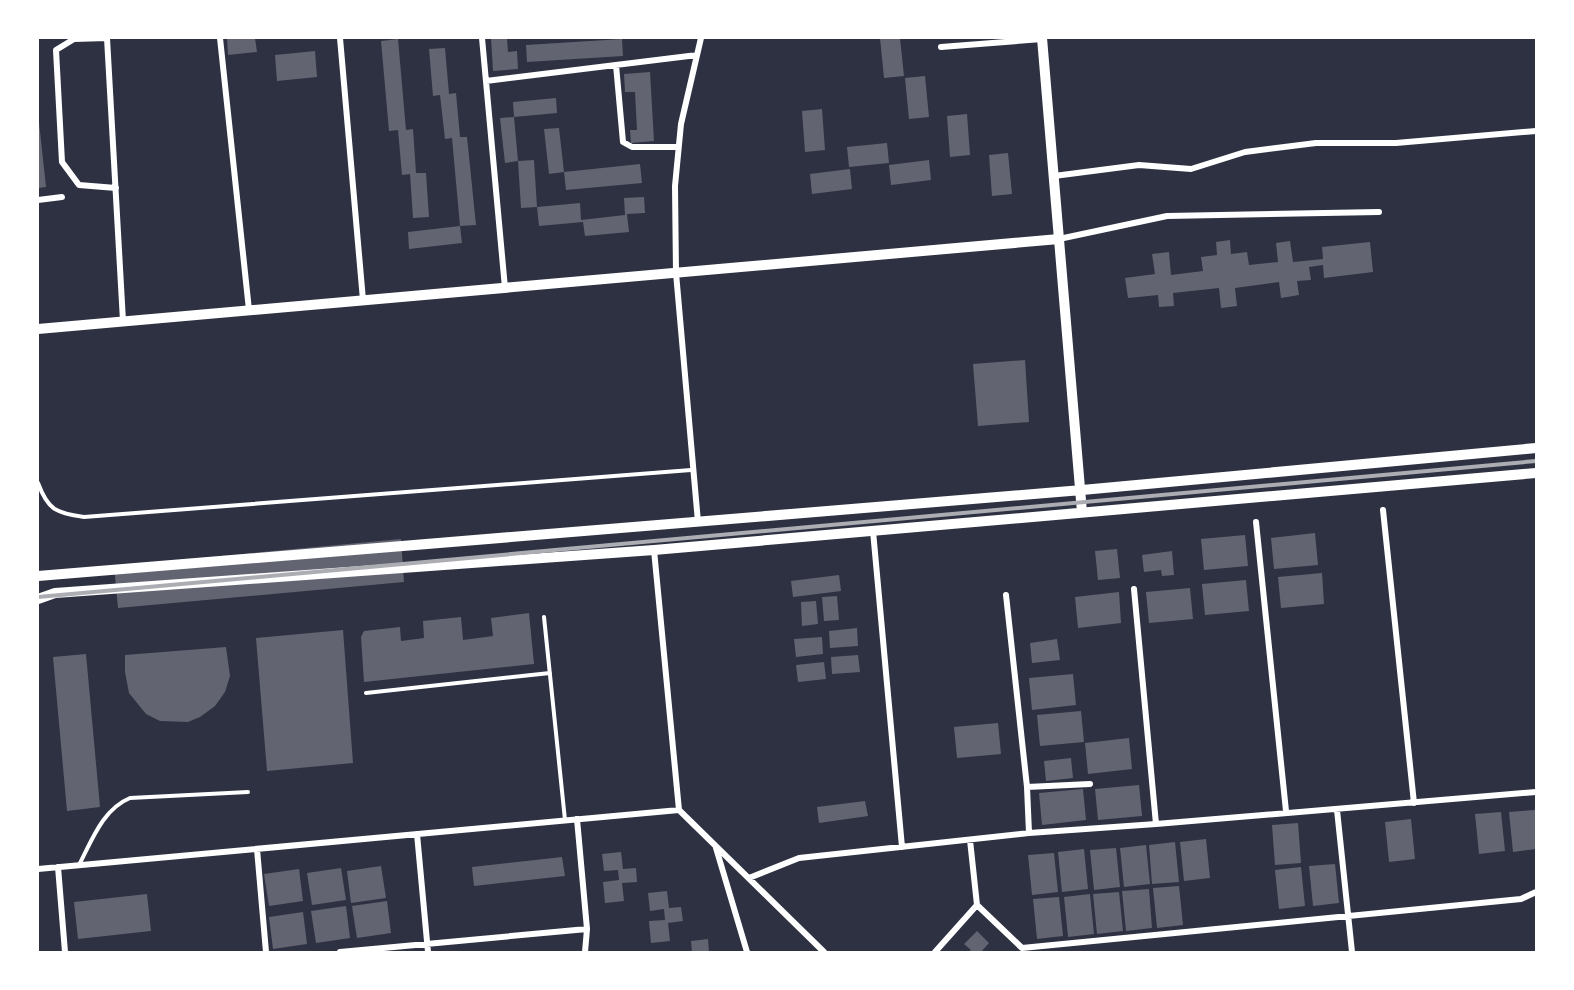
<svg xmlns="http://www.w3.org/2000/svg" width="1574" height="990" font-family="Roboto,sans-serif">
<style>
.building{fill:#626471}
.lines{fill:none;stroke-linecap:round;stroke-linejoin:round}
.service{stroke:#fff;stroke-width:4}
.minor{stroke:#fff;stroke-width:6}
.tertiary{stroke:#fff;stroke-width:10}
.rail{stroke:#abadb3;stroke-width:4}
</style>
<rect width="100%" height="100%" fill="#2d3142"/>
<path class="building" d="M227,38h28l2,14 -29,3z
M491,38h16l1,14 9,-1 1,18 -25,2z
M880,38h20l4,38 -20,2z
M398,39l8,91 7,-1 3,44h10l3,44 -16,1 -3,-44 -8,1 -4,-45 -9,1 -8,-90z
M622,39l1,17 -96,6 -1,-17z
M445,48l4,46 7,-1 4,44h7l9,88 -16,1 -8,-88 -7,1 -5,-44 -7,1 -4,-47z
M315,51l2,26 -40,4 -2,-26z
M650,72l4,69 -23,2 -1,-13h7l-2,-38h-10l-1,-18z
M925,76l4,41 -20,2 -4,-41z
M556,98l1,15 -43,4 4,44 -13,2 -5,-45 14,-1 -1,-15z
M822,109l3,41 -20,2 -3,-41z
M38,113l8,74 -8,1z
M967,114l3,41 -20,2 -3,-41z
M559,128l5,44 76,-8 2,19 -76,7 -2,-18 -15,2 -5,-45z
M887,143l2,20 -40,4 -2,-20z
M1008,153l4,41 -20,2 -3,-41z
M534,160l3,47 43,-4 1,17 44,-5 -1,-17 20,-1 1,16 -18,1 2,18 -44,4 -2,-14 -44,4 -2,-19 -16,1 -3,-47z
M929,160l2,20 -40,5 -2,-20z
M850,169l2,20 -40,5 -2,-20z
M460,226l2,17 -53,6 -1,-17z
M1230,240l1,14 16,-2 2,13 29,-3 -2,-19 14,-2 3,21 30,-3 -1,-12 48,-5 3,30 -49,6 -1,-13 -14,2 2,13 -14,1 2,14 -18,3 -2,-16 -44,6 2,18 -16,2 -2,-20 -46,5 1,13 -15,1 -1,-12 -30,3 -3,-20 30,-4 -3,-20 17,-2 2,23 32,-4 -2,-14 16,-2 -1,-13z
M1025,360l4,62 -51,4 -5,-62z
M1315,533l3,32 -44,4 -3,-31z
M1245,535l3,31 -44,4 -3,-31z
M401,539l3,43 -286,26 -4,-42z
M1117,549l3,29 -22,2 -3,-29z
M1172,551l2,24 -12,1 -1,-6 -17,2 -2,-17z
M1322,573l2,31 -43,4 -3,-31z
M839,575l2,16 -48,6 -2,-16z
M1246,580l3,31 -44,4 -3,-31z
M1190,588l3,31 -44,4 -3,-31z
M1119,592l2,31 -43,5 -3,-31z
M837,596l2,24 -15,1 -2,-24z
M816,601l2,23 -16,2 -1,-24z
M529,613l5,51 -170,18 -3,-45 3,-6 36,-4 1,14 23,-3 -1,-17 38,-4 2,23 30,-4 -2,-18z
M857,628l1,18 -28,2 -1,-17z
M343,630l10,133 -86,8 -11,-133z
M822,637l1,17 -27,3 -2,-18z
M1057,639l3,21 -28,3 -2,-20z
M226,647l4,29 -5,16 -10,14 -15,11 -12,5 -28,-1 -14,-7 -17,-21 -4,-21v-17z
M86,654l14,153 -33,4 -14,-154z
M858,655l2,17 -28,2 -1,-17z
M824,662l2,17 -28,3 -2,-17z
M1073,674l3,31 -44,5 -3,-32z
M1081,711l3,31 -44,4 -3,-31z
M998,723l3,31 -44,4 -3,-31z
M1129,738l3,31 -44,5 -3,-31z
M1071,758l2,20 -27,3 -2,-20z
M1139,785l3,31 -44,4 -3,-31z
M1083,789l3,31 -44,5 -3,-32z
M865,801l3,15 -49,7 -2,-16z
M1535,810l1,39 -23,3 -4,-40z
M1501,812l4,39 -26,3 -4,-40z
M1411,819l4,40 -26,3 -4,-40z
M1298,823l3,40 -26,2 -3,-40z
M1206,839l4,39 -26,3 -4,-39z
M1175,842l4,40 -27,2 -3,-39z
M1146,845l4,39 -26,3 -4,-39z
M1116,848l4,39 -26,3 -4,-40z
M1084,849l4,40 -26,3 -4,-40z
M621,852l2,17 13,-1 1,14 -15,1 2,18 -19,2 -2,-21 16,-2 -1,-10 -14,1 -2,-17z
M1054,853l4,39 -26,3 -4,-40z
M562,857l3,19 -91,10 -2,-19z
M1335,864l4,39 -26,3 -4,-40z
M381,866l5,32 -35,5 -4,-32z
M1301,867l4,39 -26,3 -4,-39z
M341,868l5,32 -34,5 -5,-32z
M299,869l4,32 -34,5 -5,-32z
M1179,886l4,39 -26,3 -4,-40z
M1149,889l3,39 -26,3 -4,-40z
M667,891l2,17 12,-1 2,14 -15,2 2,18 -19,2 -2,-22 16,-1 -1,-11 -14,2 -2,-18z
M1119,892l4,39 -26,3 -4,-40z
M147,894l4,37 -73,8 -4,-37z
M1090,894l4,40 -26,3 -4,-40z
M1059,897l4,39 -26,3 -4,-40z
M387,901l4,32 -34,5 -5,-32z
M346,906l4,32 -34,5 -5,-32z
M303,912l4,32 -34,5 -4,-32z
M977,931l12,12 -8,9h-13l3,-2 -7,-6z
M708,939l1,13h-17l-1,-11z"/>
<g class="lines">
<path class="service" d="M38,483c10,27 18,30 46,34l607,-47
M544,617l21,203
M366,693l184,-20
M79,865c13,-25 24,-56 51,-67l118,-6"/>
<path class="minor" d="M107,38l16,283
M107,38l-33,1 -18,11 6,112 17,23 37,3
M220,38l29,272
M340,38l23,262
M482,38l23,250
M941,47l101,-8
M616,65l7,77 9,5h46
M486,81l211,-26
M1054,176l85,-11 52,4 54,-17 71,-9h80l140,-12
M38,200l24,-3
M1059,239l108,-23 212,-4
M1383,510l31,293
M698,522l-22,-249 -1,-87 6,-62 20,-86
M1256,522l30,289
M873,531l29,316
M654,550l25,260 145,142
M1134,589l22,235 380,-32
M1006,595l21,192 2,46 127,-9
M1027,787l63,-3
M1337,810l15,142
M577,819l10,110 -2,23
M417,834l11,118
M970,840l7,65 45,43 499,-49 15,-7
M716,848l31,104
M257,849l9,103
M58,867l7,85
M38,869l641,-59
M749,878l50,-20 230,-25
M340,952l247,-23
M935,952l42,-47"/>
<path class="tertiary" d="M1042,38l40,474
M38,329l1021,-90
M38,576l1044,-86 454,-42
M38,599l17,-6 599,-43 882,-77"/>
<path class="rail" d="M38,597l1498,-136"/>
</g>
<rect width="1574" height="990" fill="none" stroke="#ffffff" stroke-width="78"/>
</svg>
